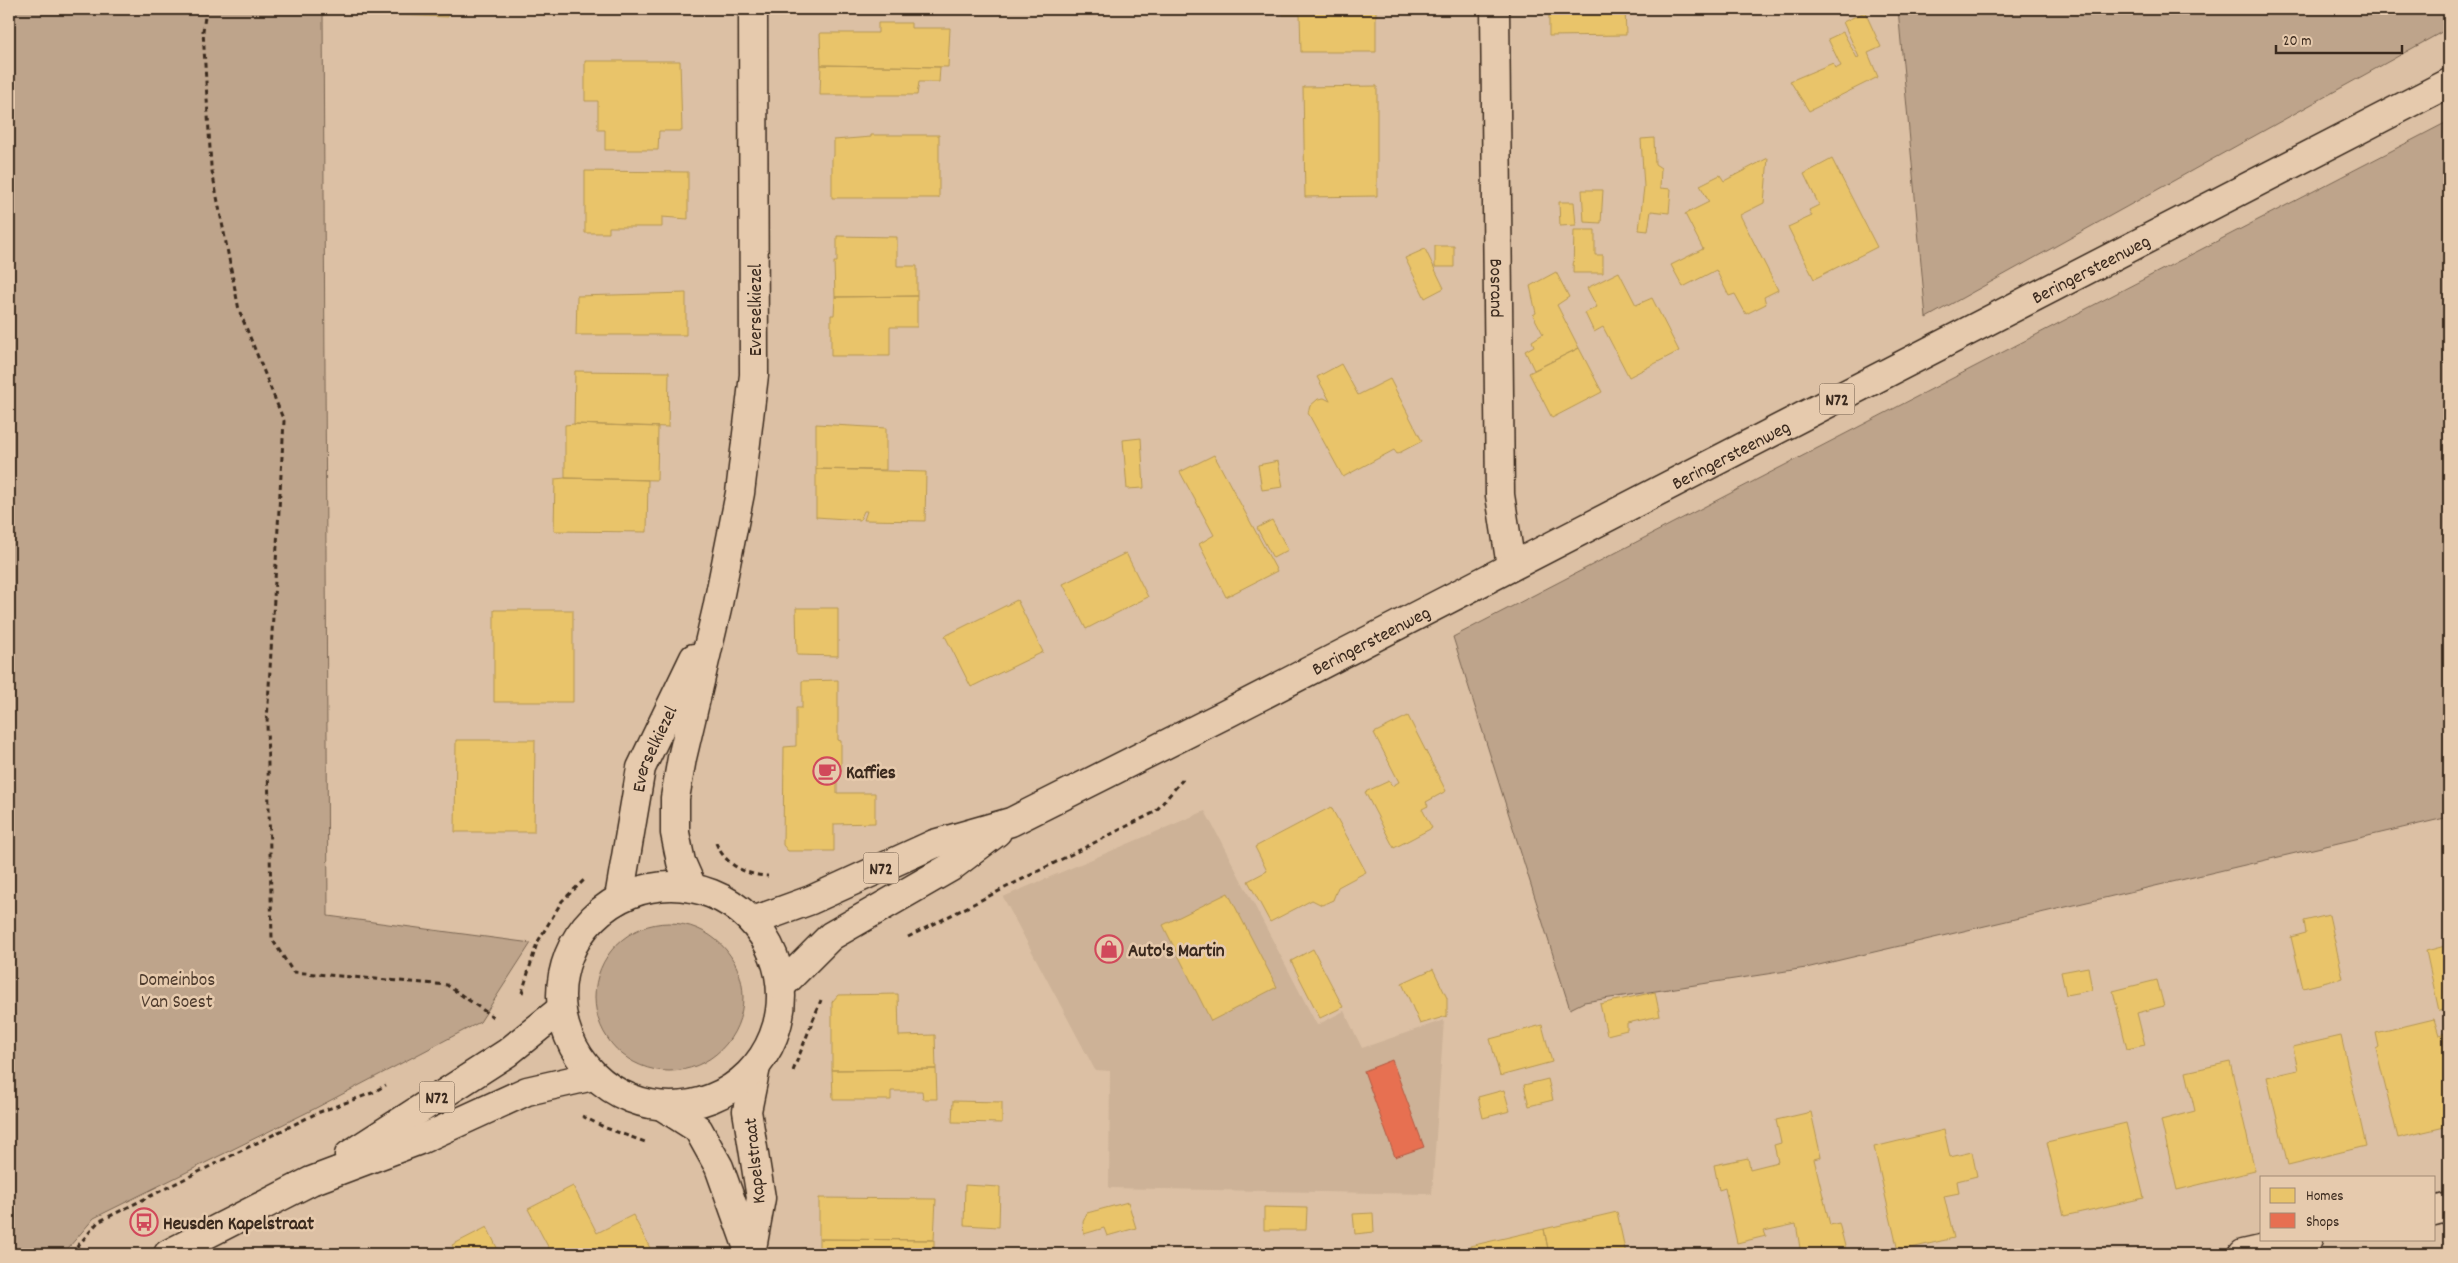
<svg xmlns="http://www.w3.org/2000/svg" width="2458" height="1263" font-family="Dekko,sans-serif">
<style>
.built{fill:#cdb297}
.green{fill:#bea48b;stroke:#7c6754}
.homes{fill:#e9c46a;stroke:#b59653}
.shops{fill:#e76f51;stroke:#b35a42}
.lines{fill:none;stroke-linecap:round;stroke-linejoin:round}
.street-casing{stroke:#3b2a1e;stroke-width:31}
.secondary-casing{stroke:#3b2a1e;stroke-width:31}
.primary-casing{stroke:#3b2a1e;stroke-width:31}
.path{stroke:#3b2a1e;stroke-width:3;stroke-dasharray:5 4;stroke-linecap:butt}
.street{stroke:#e6caad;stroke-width:28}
.secondary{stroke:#e6caad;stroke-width:28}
.primary{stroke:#e6caad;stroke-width:28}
.labels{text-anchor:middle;stroke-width:5;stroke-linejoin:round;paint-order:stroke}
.shield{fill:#e6caad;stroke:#6e5a49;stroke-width:1}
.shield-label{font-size:18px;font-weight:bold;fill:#3b2a1e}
.street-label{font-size:19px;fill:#3b2a1e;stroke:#e6caad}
.poi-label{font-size:19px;font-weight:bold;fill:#3b2a1e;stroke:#e6caad;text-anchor:start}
.park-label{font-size:19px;fill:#4f3c2e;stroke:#e6caad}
</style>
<rect width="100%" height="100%" fill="#dcc0a4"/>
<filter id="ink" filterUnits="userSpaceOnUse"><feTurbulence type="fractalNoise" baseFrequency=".02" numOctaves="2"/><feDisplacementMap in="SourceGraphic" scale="10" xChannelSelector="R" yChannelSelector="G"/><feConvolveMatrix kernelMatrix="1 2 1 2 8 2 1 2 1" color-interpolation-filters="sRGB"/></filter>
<g filter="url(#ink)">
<path class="built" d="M1205,811l112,214 27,-14 18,37 82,-28 -12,174 -323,-6 1,-117 -15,-1 -92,-173z"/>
<path class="green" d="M9,9h314l5,907 203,27 -51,79 -166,87 -220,109 -31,36h-54z
M1898,9h551v19l-523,290z
M2449,121v696l-643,151 -222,34 -14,7 -117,-372z
M595 997a74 74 0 1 1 148 0a74 74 0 1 1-148 0Z"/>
<path class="homes" d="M371,9h77v8l-77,-3z
M1283,9h93v43h-75l-1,-37h-17z
M1549,9h76l1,26 -77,1z
M1865,12l16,35 -13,6 10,24 -69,34 -19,-30 43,-18 2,6 6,-3 -13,-27 15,-7 14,26 2,-1 -16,-35z
M878,23h33v5h39l-2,39 -127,-2 -1,-32h58z
M585,61h95l2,70h-23l-1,19h-53v-20h-7v-29h-13z
M821,65l119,2 -1,15h-20l-2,13h-97z
M1377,86v110l-72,1 -2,-110z
M871,135h68v63h-107v-41l2,-1v-16l37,-3z
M1654,138l1,26 6,4 -1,20 11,1 -2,24 -18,-2 -3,20 -9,-1 5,-43 -3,-48z
M1768,158l-4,45 -24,12 38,75 -14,7 2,7 -20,10 -11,-20 -6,2 -13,-26 -33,17 -12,-22 32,-16 -18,-35 24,-12 -9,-17 20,-10 4,6z
M1832,159l45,88 -63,32 -26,-52 24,-11 -3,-6 10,-5 -15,-31z
M585,171l103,1v47l-26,-2v10h-53v6h-24z
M1582,190h21l-2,33 -17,-1z
M1559,202h15l2,23 -16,1z
M1574,230h21v25h8v18h-30z
M837,236l60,1v29h20v30l-82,1 -1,-35h3z
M1435,246h19v21h-19z
M1425,249l19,39 -19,10 -20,-40z
M1556,272l13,25 -12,8 22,43 -45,22 -9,-19 9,-5 -2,-5 11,-7 -10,-19 3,-2 -6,-27z
M1619,272l17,33 16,-7 27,53 -50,26 -26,-50 -9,5 -9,-19 12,-6 -10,-19z
M686,293v42h-110l1,-39z
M917,296v31h-27v29h-59v-41h3l1,-18z
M1579,348l23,44 -50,26 -23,-45z
M1341,364l17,31 32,-16 32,62 -25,13 -3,-4 -51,27 -35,-64 2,-7 8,-7 6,-1 6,3 -13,-24z
M575,371l94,1 -1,55 -94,-3z
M574,424l84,3 -1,53 -92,-2v-53z
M816,424l70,4v42l-70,-1z
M1141,438l3,50 -17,1 -4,-49z
M1214,455l63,116 -51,26 -27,-53 15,-9 -34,-63z
M1278,461l5,26 -21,3 -4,-25z
M816,469l110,3 -1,49 -61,-1 3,-9h-3l-4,9 -44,-3z
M565,478l83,2 -1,52 -93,-1 1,-52z
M1272,520l16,30 -15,8 -16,-30z
M1126,553l22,44 -62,32 -23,-45z
M1017,600l26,52 -72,35 -26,-51z
M796,608h42v48l-41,-1z
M494,610h79v92h-79z
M838,680v60l3,1v30h-4v22h38v30l-41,1v27h-46l-5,-6 1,-98 12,-1v-38h6v-27z
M1408,716l38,75 -20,11 2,4 -6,3 10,19 -38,20 -29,-56 24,-11 3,5 7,-4 -25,-49z
M456,740h79l-1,92h-79z
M1331,807l35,65 -28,15 -5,13 -11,5 -10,-5 -42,22 -22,-41 19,-10 -12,-24z
M1228,893l49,94 -66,34 -48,-96z
M2329,915l14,63 -40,10 -12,-51 15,-4 -2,-12z
M2449,945v64l-10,2 -13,-60z
M1313,949l30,58 -23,11 -29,-57z
M2088,967l4,23 -26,5 -5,-23z
M1433,969l14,29v18l-27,8 -18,-41z
M2157,980l7,26 -27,7 8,32 -18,4 -14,-58z
M1655,992l5,24 -33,7v7l-20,5 -7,-31z
M898,994l1,42 36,-1 1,34 -104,1v-68l6,-7z
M2434,1019l5,16 10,-3v94l-51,12 -22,-89 3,-2 -3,-14z
M1542,1025l10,37 -52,14 -10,-37z
M2341,1036l25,110 -78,19 -21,-88 31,-7 -5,-23z
M2230,1062l25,109 -78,19 -16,-70 34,-9 -9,-39z
M936,1069l1,30h-14l-1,-8h-31v9h-58l-1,-30z
M1548,1079l5,21 -24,6 -5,-21z
M1504,1090l6,21 -27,7 -5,-21z
M953,1101l49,1v21l-50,-1z
M1811,1112l10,45 -7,2 16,66 9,-2 8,31h-46l-5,-30 -32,7 2,5 -29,7 -12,-55 -6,2 -5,-25 34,-7 2,11 28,-7 -4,-17 7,-2 -5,-23z
M2126,1123l18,75 -80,18 -17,-74z
M1944,1130l6,27 22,-5 5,24 -20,5 2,12 -15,3 10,42 -56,13 -24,-104z
M965,1185l35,2 -1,40 -35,-2z
M573,1186l24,47 36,-18 19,37 -4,2h-96l-24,-45z
M819,1198l117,1 -2,41 -115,-1z
M1128,1202l8,26 -29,8 -3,-8 -20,6 -1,-12 4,-9z
M1264,1207l43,1 -1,22h-42z
M1617,1212l9,42h-77l-5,-25z
M1373,1213l1,19 -19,2 -2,-20z
M487,1227l13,27h-43l-5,-9z
M1544,1229l5,25h-77l-2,-8z
M819,1239l115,1v14h-115z
M1192,1248l1,6h-30z
M1428,1249l1,5h-23v-2z"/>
<path class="shops" d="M1392,1060l32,87 -29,10 -31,-86z"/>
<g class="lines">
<g class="street-casing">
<g id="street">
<path id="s1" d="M1495,9l5,486 11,71"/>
<path d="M665,1108l33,21 21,38 31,87"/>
<path d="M2434,1211l15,-4"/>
<path d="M751,1254l10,-56 -14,-87 9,-44"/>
<path d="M2243,1254l66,-15"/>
</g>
</g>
<g class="secondary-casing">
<g id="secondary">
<path d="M692,887l-11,-25 -6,-29v-35l7,-40 35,-149 23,-116 14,-118 -1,-366"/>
<path id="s2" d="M619,898l22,-130 53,-110"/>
</g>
</g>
<g class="primary-casing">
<g id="primary">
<circle cx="671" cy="996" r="110"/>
<path id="s3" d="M753,921l58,-21 123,-56 77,-22 213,-107 1225,-632"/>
<path d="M781,986l50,-50 120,-69 46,-35"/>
<path d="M349,1155l158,-102 53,-43"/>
<path d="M168,1254l143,-73 109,-41 107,-49 66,-15"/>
</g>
</g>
<path class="path" d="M206,9l-3,22 8,135 28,144 45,111 -17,301 5,217 21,33 154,13 46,32
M716,843c9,21 28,32 52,33
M908,937l247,-125 29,-34
M522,993l15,-50 25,-42 22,-21
M793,1071l28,-71
M582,1116l24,12 42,15
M71,1254l27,-32 219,-109 55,-20 14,-8"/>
<use href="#street" class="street"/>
<use href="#secondary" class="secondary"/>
<use href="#primary" class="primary"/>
</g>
</g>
<defs>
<g id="cafe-ring" transform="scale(1.4375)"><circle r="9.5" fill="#e6caad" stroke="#d1495b" stroke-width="1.5"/><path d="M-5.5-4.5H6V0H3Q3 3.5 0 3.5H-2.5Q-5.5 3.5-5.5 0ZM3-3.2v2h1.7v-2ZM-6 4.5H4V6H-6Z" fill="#d1495b"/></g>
<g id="shop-ring" transform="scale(1.4375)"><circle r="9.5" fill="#e6caad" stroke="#d1495b" stroke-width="1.5"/><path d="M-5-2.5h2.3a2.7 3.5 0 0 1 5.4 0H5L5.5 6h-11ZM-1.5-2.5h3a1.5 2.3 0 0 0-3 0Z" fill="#d1495b"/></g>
<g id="bus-ring" transform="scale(1.4375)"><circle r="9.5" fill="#e6caad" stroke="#d1495b" stroke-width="1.5"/><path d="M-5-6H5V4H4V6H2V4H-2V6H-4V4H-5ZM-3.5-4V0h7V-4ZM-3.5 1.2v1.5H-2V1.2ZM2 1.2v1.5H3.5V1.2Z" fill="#d1495b"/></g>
</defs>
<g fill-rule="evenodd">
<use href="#cafe-ring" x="827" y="771"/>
<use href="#shop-ring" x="1109" y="949"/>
<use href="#bus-ring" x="144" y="1222"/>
</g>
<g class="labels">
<g class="shield">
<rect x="1819.5" y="383.5" width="35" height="31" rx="4"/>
<rect x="863.5" y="852.5" width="35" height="31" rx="4"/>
<rect x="419.5" y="1081.5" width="35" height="31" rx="4"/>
</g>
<g class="shield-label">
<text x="1837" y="405">N72</text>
<text x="881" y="874">N72</text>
<text x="437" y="1103">N72</text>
</g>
<g class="street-label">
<text dy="7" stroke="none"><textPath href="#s3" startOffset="1490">Beringersteenweg</textPath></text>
<text dy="7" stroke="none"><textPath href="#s1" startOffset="279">Bosrand</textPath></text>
<text transform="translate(754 310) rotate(-90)" y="7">Everselkiezel</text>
<text dy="7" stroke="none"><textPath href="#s3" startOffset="1085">Beringersteenweg</textPath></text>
<text dy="7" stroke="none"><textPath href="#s3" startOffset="680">Beringersteenweg</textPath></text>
<text dy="7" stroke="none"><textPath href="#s2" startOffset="154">Everselkiezel</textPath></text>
<text transform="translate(753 1161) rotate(-96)" y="7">Kapelstraat</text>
</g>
<g class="poi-label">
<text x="846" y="778">Kaffies</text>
<text x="1128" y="956">Auto's Martin</text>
<text x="163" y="1229">Heusden Kapelstraat</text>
</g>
<g class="park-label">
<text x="177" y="985">Domeinbos<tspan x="177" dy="22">Van Soest</tspan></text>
</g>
</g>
<rect width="2458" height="1263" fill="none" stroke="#e6caad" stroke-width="30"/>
<rect x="15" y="15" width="2428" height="1233" fill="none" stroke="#3b2a1e" stroke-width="2" filter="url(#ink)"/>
<rect x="2260" y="1176" width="175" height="65" fill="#e6caad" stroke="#a28a74"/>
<rect x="2270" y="1188" width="25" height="15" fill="#e9c46a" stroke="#a28a74"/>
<text x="2306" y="1200" font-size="15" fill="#3b2a1e">Homes</text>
<rect x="2270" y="1213" width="25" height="15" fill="#e76f51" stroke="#a28a74"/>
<text x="2306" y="1226" font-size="15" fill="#3b2a1e">Shops</text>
<path d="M2276 45v8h126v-8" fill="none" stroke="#3b2a1e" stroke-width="2.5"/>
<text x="2283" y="45" font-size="15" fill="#3b2a1e" stroke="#e6caad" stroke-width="4" paint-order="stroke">20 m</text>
</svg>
